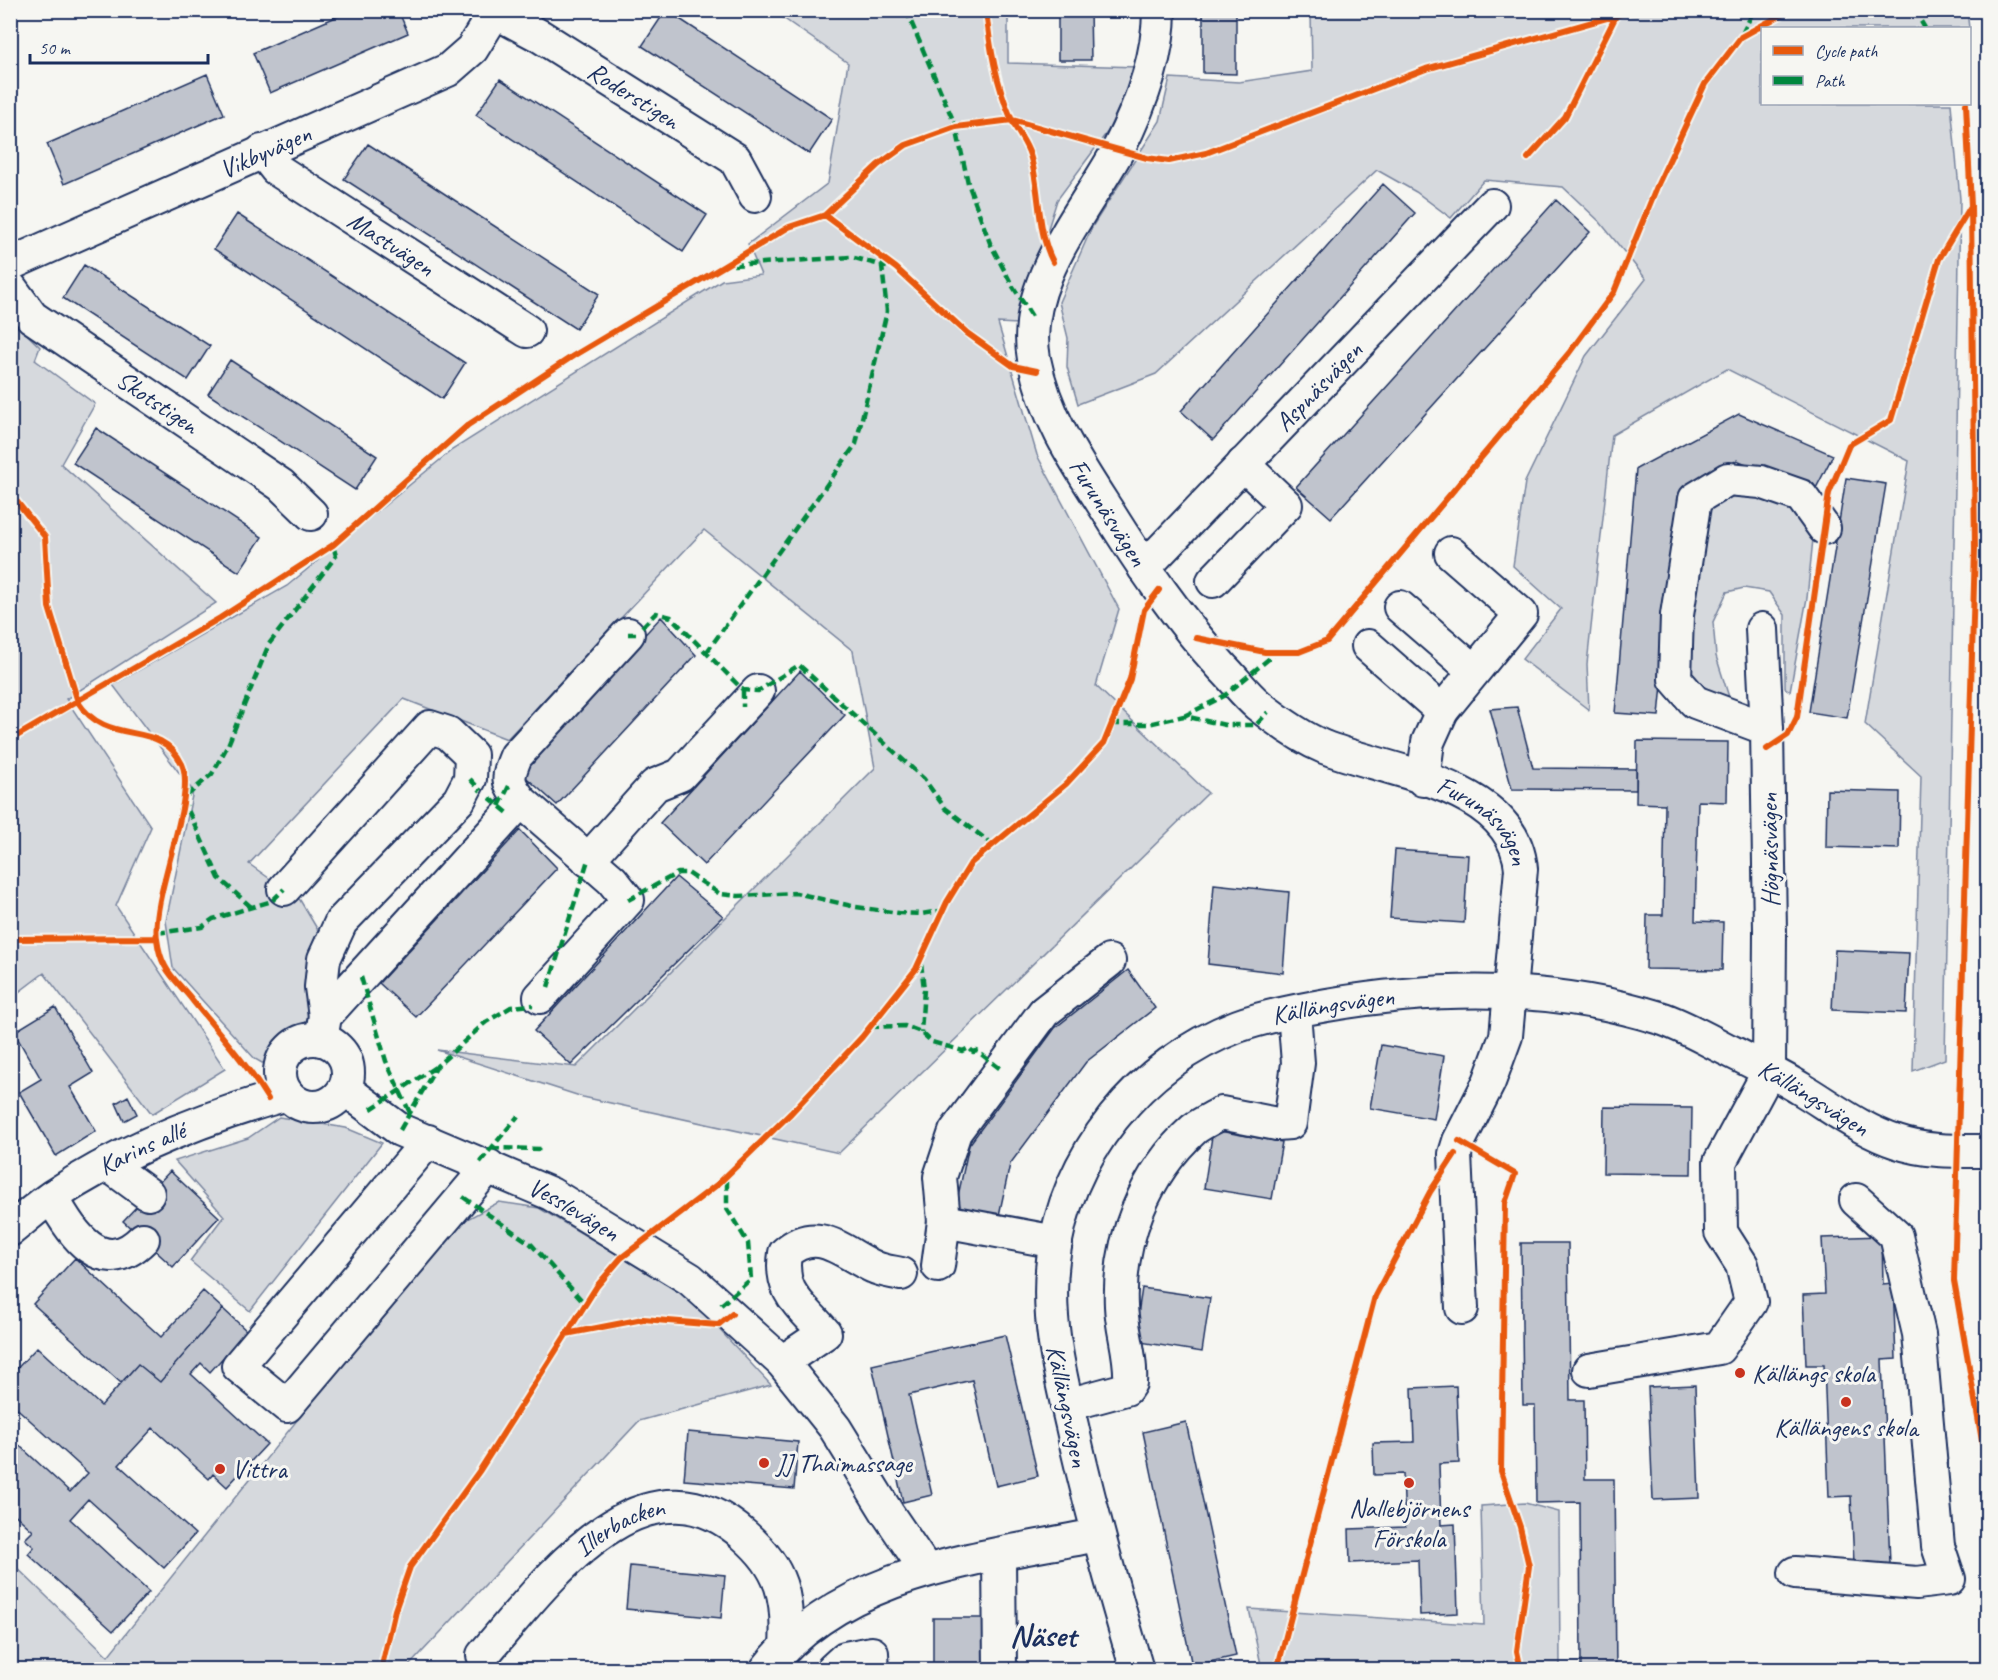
<svg xmlns="http://www.w3.org/2000/svg" width="1998" height="1680" font-family="Caveat,sans-serif">
<style>
.green{fill:#d6d9dd;stroke:#78849e;stroke-width:1.5}
.building{fill:#c0c4cd;stroke:#1b2f5e;stroke-width:1.5}
.lines{fill:none;stroke-linecap:round;stroke-linejoin:round}
.minor-casing{stroke:#1b2f5e;stroke-width:36}
.minor{stroke:#f6f6f2;stroke-width:32}
.quiet{stroke:#00873e;stroke-width:4.5;stroke-dasharray:9 4.5;stroke-linecap:butt}
.cycleway-casing{stroke:#f6f6f2;stroke-width:10}
.cycleway{stroke:#e8590c;stroke-width:6}
.poi-dot{fill:#c8321e;stroke:#f6f6f2;stroke-width:2}
.labels{text-anchor:middle;stroke-width:6;stroke-linejoin:round;paint-order:stroke}
.street-label{font-size:26px;fill:#1b2f5e;stroke:#f6f6f2}
.poi-label{font-size:26px;fill:#1b2f5e;stroke:#f6f6f2;text-anchor:start}
.district-label{font-size:32px;font-weight:bold;fill:#1b2f5e;stroke:#f6f6f2}
</style>
<rect width="100%" height="100%" fill="#f6f6f2"/>
<filter id="ink" filterUnits="userSpaceOnUse"><feTurbulence type="fractalNoise" baseFrequency=".0167" numOctaves="2"/><feDisplacementMap in="SourceGraphic" scale="12" xChannelSelector="R" yChannelSelector="G"/><feConvolveMatrix kernelMatrix="1 2 1 2 8 2 1 2 1" color-interpolation-filters="sRGB"/></filter>
<g filter="url(#ink)">
<path class="green" d="M773,11h235v52l129,4 -29,64 -51,69 -39,124 -20,-1 39,132 82,154 -23,77 112,107 -369,360 -256,-56 -146,-47 139,17 299,-299 -22,-117 -149,-121 -197,209 -103,-40 -155,165 51,36 19,32 -11,88 -24,21 -10,20 -12,2 -7,-4 -82,-91 -7,-47 27,-130 -80,-106 174,-99 165,-136 270,-170 39,-5 -13,-31 80,-61 20,-120z
M1460,11l1,2 25,-3 481,1 2,17h-207v76h189l9,95 -15,860 -32,12 8,-295 -56,-52 44,-263 -182,-92 -115,66 -25,229 2,46 -67,-51 39,-50 -48,-43 12,-84 61,-126 60,-77 -46,-57 -37,-35 -79,-7 -33,38 -35,-26 -39,-22 -221,204 -78,30 -11,-37 1,-29 -9,-36 33,-75 68,-106 10,-43 69,4 73,-11 -1,-60z
M11,319l29,28 -5,13 60,44 -34,60 155,139 -150,96 85,128 -35,79 109,163 -73,45 -108,-141 -33,25z
M1744,492l58,18 11,29 -6,59 -17,93 -5,-3v-73l-16,-23 -25,-4 -17,4 -14,30 3,34 13,41 -1,7 -44,-25 17,-162 14,-18z
M279,1117l67,11 36,15 -132,168 -60,-50 34,-45 -49,-55 73,-23z
M499,1202l40,6 150,89 82,88 -132,36 -233,248h-395l-1,-108 98,95 344,-429z
M1525,1503l34,9 1,157h-298l-13,-60 235,16 -3,-119z"/>
<path class="building" d="M352,10h46l10,23 -138,60 -17,-40z
M666,10l166,109 -23,35 -167,-108z
M1058,10h32l1,50h-33z
M1203,10h33v64l-33,-1z
M207,74l17,40 -160,70 -17,-40z
M500,79l207,136 -24,37 -207,-137z
M368,144l231,150 -23,35 -232,-150z
M1383,184l32,29 -202,227 -32,-29z
M1556,200l34,32 -259,286 -35,-31z
M237,214l228,149 -23,36 -228,-150z
M84,265l126,81 -22,34 -125,-82z
M230,360l147,96 -22,34 -147,-96z
M1739,414l94,41 -19,37 -77,-32 -57,35 -21,221 -44,-3 21,-244z
M96,428l166,109 -23,35 -166,-109z
M1846,478l40,6 -39,234 -38,-6z
M661,617l35,38 -139,150 -38,-34z
M800,671l45,44 -141,150 -44,-42z
M1517,707l16,61 103,1v21l-124,-1 -22,-80z
M1637,741l91,1 -1,60 -29,-1 -3,120 28,1 -1,48 -76,-1 1,-54h16l2,-111 -29,-1z
M1827,790l73,2 -1,57 -73,-2z
M520,830l37,38 -141,149 -37,-34z
M1395,850l73,5 -4,68 -74,-5z
M676,877l47,39 -152,149 -37,-34z
M1214,884l75,8 -6,81 -75,-9z
M1835,950l74,3 -3,60 -74,-3z
M1128,970l27,38 -69,54 -76,102 -12,56 -43,-10 14,-65 86,-117z
M55,1007l38,66 -23,14 26,44 -40,25 -37,-64 22,-13 -27,-47z
M1381,1045l63,11 -10,63 -64,-11z
M128,1096l9,18 -13,7 -8,-18z
M1604,1107l88,1 -1,66 -88,-1z
M1213,1130l69,12 -10,57 -68,-11z
M170,1171l49,46 -46,50 -50,-46z
M1882,1236l1,48 10,-1 3,76 -14,1 8,204 -36,1 -3,-69 -22,1 -5,-132h-18l-3,-70 22,-1 -3,-56z
M1521,1243h47l2,157h14l1,79h29l2,191h-35l-1,-168 -44,1 -1,-98h-12z
M75,1258l86,79 42,-46 20,18 -63,73 -22,-18 -17,19 -88,-79z
M1142,1288l68,10 -8,54 -68,-11z
M223,1309l24,22 -37,41 -9,-9 -10,11 76,70 -40,43 -14,-13 -4,5 -56,-51 -34,37 76,69 -31,34 -76,-69 -18,20 79,73 -36,39 -85,-77 6,-7 -9,-8 8,-8 -23,-21v-73l60,55 18,-19 -78,-71v-26l27,-29 64,59 37,-42 22,18z
M1005,1335l33,141 -42,10 -24,-106 -63,15 23,100 -29,7 -31,-137z
M1695,1385l4,113 -46,2 -5,-113z
M1456,1386l3,77 -20,1 2,61 14,-1 3,89 -38,2 -2,-55 -68,3 -1,-34 56,-2 -2,-53 -29,1 -1,-32 41,-1 -2,-54z
M1186,1422l50,234 -44,10 -49,-234z
M688,1432l110,10 -4,47 -110,-9z
M630,1566l95,9 -4,43 -95,-9z
M933,1618h52l1,52h-53z"/>
<g class="lines">
<g class="minor-casing">
<g id="minor">
<path id="s1" d="M1159,10c0,47 -20,99 -41,140 -33,61 -98,134 -84,209 11,57 42,103 73,151 35,56 71,109 116,158 12,12 22,26 35,37 20,16 42,32 66,42 64,25 190,37 197,122l-15,167 -17,46 -30,59 -4,13 7,154"/>
<path id="s2" d="M495,12l45,24 195,123 20,37"/>
<path id="s3" d="M262,151l14,18 251,162"/>
<path id="s4" d="M10,264l438,-194 24,-21 24,-39"/>
<path id="s5" d="M10,287l22,30 249,168 30,29"/>
<path id="s6" d="M1144,568l348,-363"/>
<path d="M1213,581l73,-76 -43,-41"/>
<path d="M1400,607l74,64"/>
<path d="M1368,646l74,65"/>
<path d="M1767,729l-72,-27 -20,-23 2,-64 18,-116 33,-20 33,3 40,14 23,32"/>
<path d="M1423,780l5,-38 14,-31 79,-97 -70,-61"/>
<path d="M588,860l67,-75 25,-10 78,-84"/>
<path d="M284,889l146,-162 18,6 23,22 -1,24 -11,21 -118,122 -17,37 -3,28 4,29"/>
<path d="M540,997l88,-97 -16,-20 -91,-79c-15,-20 -14,-23 -5,-45l112,-122"/>
<circle cx="314" cy="1073" r="34"/>
<path d="M321,1040l4,-24 196,-215"/>
<path id="s7" d="M345,1089l55,41 151,64 139,85 92,83 53,66 53,86 38,56"/>
<path d="M428,1141l-190,225 49,40 202,-240"/>
<path d="M107,1164l41,30"/>
<path d="M52,1197c19,36 50,83 91,42"/>
<path id="s8" d="M10,1230c14,-11 28,-24 43,-34 71,-47 153,-79 234,-102"/>
<path d="M1056,1242l-112,-21 -4,-44 15,-45 89,-120 65,-51"/>
<path d="M938,1266l6,-45"/>
<path d="M782,1362l43,-29c-25,-29 -46,-40 -40,-80 33,-29 58,0 89,14 8,4 19,5 27,7"/>
<path d="M1589,1370l130,-22 32,-46 -9,-37 -21,-33 -1,-70 49,-91 1,-139 -3,-203 -5,-100"/>
<path d="M1067,1405l59,-16 4,-6c2,-26 -8,-52 -9,-77 -3,-65 24,-133 73,-177 8,-6 19,-11 27,-16l56,11 13,-1 8,-60 -4,-51"/>
<path d="M999,1555l1,115"/>
<path d="M1795,1573l122,10 32,-4 -11,-33 -19,-212 -23,-98 -40,-36"/>
<path id="s9" d="M483,1655c61,-70 160,-211 262,-119 37,32 44,62 41,110"/>
<path d="M766,1670c76,-100 217,-112 331,-135"/>
<path d="M832,1670l13,-12 27,-5 1,17"/>
<path id="s10" d="M1137,1670c-24,-81 -47,-162 -65,-244 -13,-55 -26,-109 -19,-166 12,-104 87,-197 185,-234 28,-10 60,-16 89,-21 111,-19 225,-21 333,13 22,7 42,19 62,29 28,14 55,27 81,43 31,19 60,41 94,52 29,10 60,9 91,9"/>
</g>
</g>
<use href="#minor" class="minor"/>
<path class="quiet" d="M906,10l50,117 12,56 22,60 22,42 21,33
M1914,10l11,18
M1742,34l12,-24
M733,265l118,-8 36,10
M642,627l14,-14 15,4 72,73 15,1 41,-26 125,114 21,29 48,37
M628,634h8
M706,653l150,-209 31,-133 -6,-54
M743,690v17
M1184,716l40,-20 53,-44
M1111,724h37l36,-8 41,9h31l12,-13
M470,779l11,12
M490,798l19,16
M499,806l10,-20
M628,900l50,-27h10l32,21 18,2 58,-3 60,14 43,6 23,1 22,-4
M251,907l-32,-29 -36,-79 29,-25 16,-29 41,-101 67,-88 -3,-11
M157,933l45,-6 11,-8 59,-18 12,-12
M921,963l3,26 -3,43
M361,977l25,84 24,52
M548,987l40,-127
M870,1027l35,-1 16,6 11,10 31,9 6,-3 4,4 4,-1 25,19
M371,1109l66,-43
M400,1130l37,-64 49,-44 25,-15 22,-2
M491,1148l52,1
M480,1162l38,-46
M463,1197l68,47 54,60
M721,1305l30,-26 -3,-36 -21,-34v-35"/>
<g class="cycleway-casing">
<path id="cycleway" d="M986,10c4,38 10,73 25,108 5,13 15,24 19,37 11,35 6,75 23,107
M1966,104l5,102 4,343 -21,732 34,194
M1528,158l37,-41 50,-99 -2,-7
M825,215l71,53 71,65 46,33 24,5
M10,493l35,44 4,70 29,95c30,47 81,15 104,62 15,34 -31,131 -25,175 1,8 4,20 8,27 6,12 20,24 28,35 26,32 54,63 75,98
M1196,638l69,14h34l28,-11 242,-288 45,-61 44,-108 47,-100 36,-47 49,-27
M10,740l210,-122 113,-73 135,-120 105,-69 151,-90 65,-39 36,-12 53,-50 28,-20 50,-18 56,-7 135,38 22,3 37,-8 220,-84 209,-59
M1767,749l21,-14 9,-18 32,-224 20,-48 42,-25 48,-161 32,-53
M10,939l147,-1
M1459,1141l56,33 -10,29 -4,268 19,56 9,39 -12,85 4,19
M566,1334l77,-15 75,6 14,-11
M381,1670l14,-60 15,-43 70,-97 117,-184 24,-28 97,-74 73,-71 71,-76 54,-68 31,-67 24,-39 95,-79 38,-41 26,-64 14,-69 15,-20
M1277,1670l98,-374 55,-104 25,-38"/>
</g>
<use href="#cycleway" class="cycleway"/>
</g>
</g>
<g class="poi-dot">
<circle cx="1740" cy="1373" r="6"/>
<circle cx="1846" cy="1402" r="6"/>
<circle cx="764" cy="1463" r="6"/>
<circle cx="220" cy="1469" r="6"/>
<circle cx="1409" cy="1483" r="6"/>
</g>
<g class="labels">
<g class="street-label">
<text dy="9" stroke="none"><textPath href="#s2" startOffset="162">Roderstigen</textPath></text>
<text dy="9" stroke="none"><textPath href="#s4" startOffset="279">Vikbyvägen</textPath></text>
<text dy="9" stroke="none"><textPath href="#s3" startOffset="160">Mastvägen</textPath></text>
<text dy="9" stroke="none"><textPath href="#s6" startOffset="252">Aspnäsvägen</textPath></text>
<text dy="9" stroke="none"><textPath href="#s5" startOffset="189">Skotstigen</textPath></text>
<text dy="9" stroke="none"><textPath href="#s1" startOffset="549">Furunäsvägen</textPath></text>
<text dy="9" stroke="none"><textPath href="#s1" startOffset="1053">Furunäsvägen</textPath></text>
<text transform="translate(1769 850) rotate(-91)" y="9">Högnäsvägen</text>
<text dy="9" stroke="none"><textPath href="#s10" startOffset="831">Källängsvägen</textPath></text>
<text dy="9" stroke="none"><textPath href="#s10" startOffset="1335">Källängsvägen</textPath></text>
<text dy="9" stroke="none"><textPath href="#s8" startOffset="156">Karins allé</textPath></text>
<text dy="9" stroke="none"><textPath href="#s7" startOffset="260">Vesslevägen</textPath></text>
<text transform="translate(1068 1406) rotate(78)" y="9">Källängsvägen</text>
<text dy="9" stroke="none"><textPath href="#s9" startOffset="190">Illerbacken</textPath></text>
</g>
<g class="poi-label">
<text x="1752" y="1382">Källängs skola</text>
<text x="1846" y="1436" text-anchor="middle">Källängens skola</text>
<text x="776" y="1472">JJ Thaimassage</text>
<text x="232" y="1478">Vittra</text>
<text x="1409" y="1517" text-anchor="middle">Nallebjörnens<tspan x="1409" dy="30">Förskola</tspan></text>
</g>
<g class="district-label">
<text x="1043" y="1646">Näset</text>
</g>
</g>
<rect width="1998" height="1680" fill="none" stroke="#f6f6f2" stroke-width="36"/>
<rect x="18" y="18" width="1962" height="1644" fill="none" stroke="#1b2f5e" stroke-width="2" filter="url(#ink)"/>
<rect x="1761" y="27" width="210" height="78" fill="#f6f6f2" stroke="#9ea6b7" stroke-width="1.5"/>
<rect x="1773" y="46" width="30" height="9" fill="#e8590c" stroke="#9ea6b7" stroke-width="1.5"/>
<text x="1815" y="57" font-size="18" fill="#1b2f5e">Cycle path</text>
<rect x="1773" y="76" width="30" height="9" fill="#00873e" stroke="#9ea6b7" stroke-width="1.5"/>
<text x="1815" y="87" font-size="18" fill="#1b2f5e">Path</text>
<path d="M30 54v9h178v-9" fill="none" stroke="#1b2f5e" stroke-width="3"/>
<text x="39" y="54" font-size="18" fill="#1b2f5e" stroke="#f6f6f2" stroke-width="4.5" paint-order="stroke">50 m</text>
</svg>
